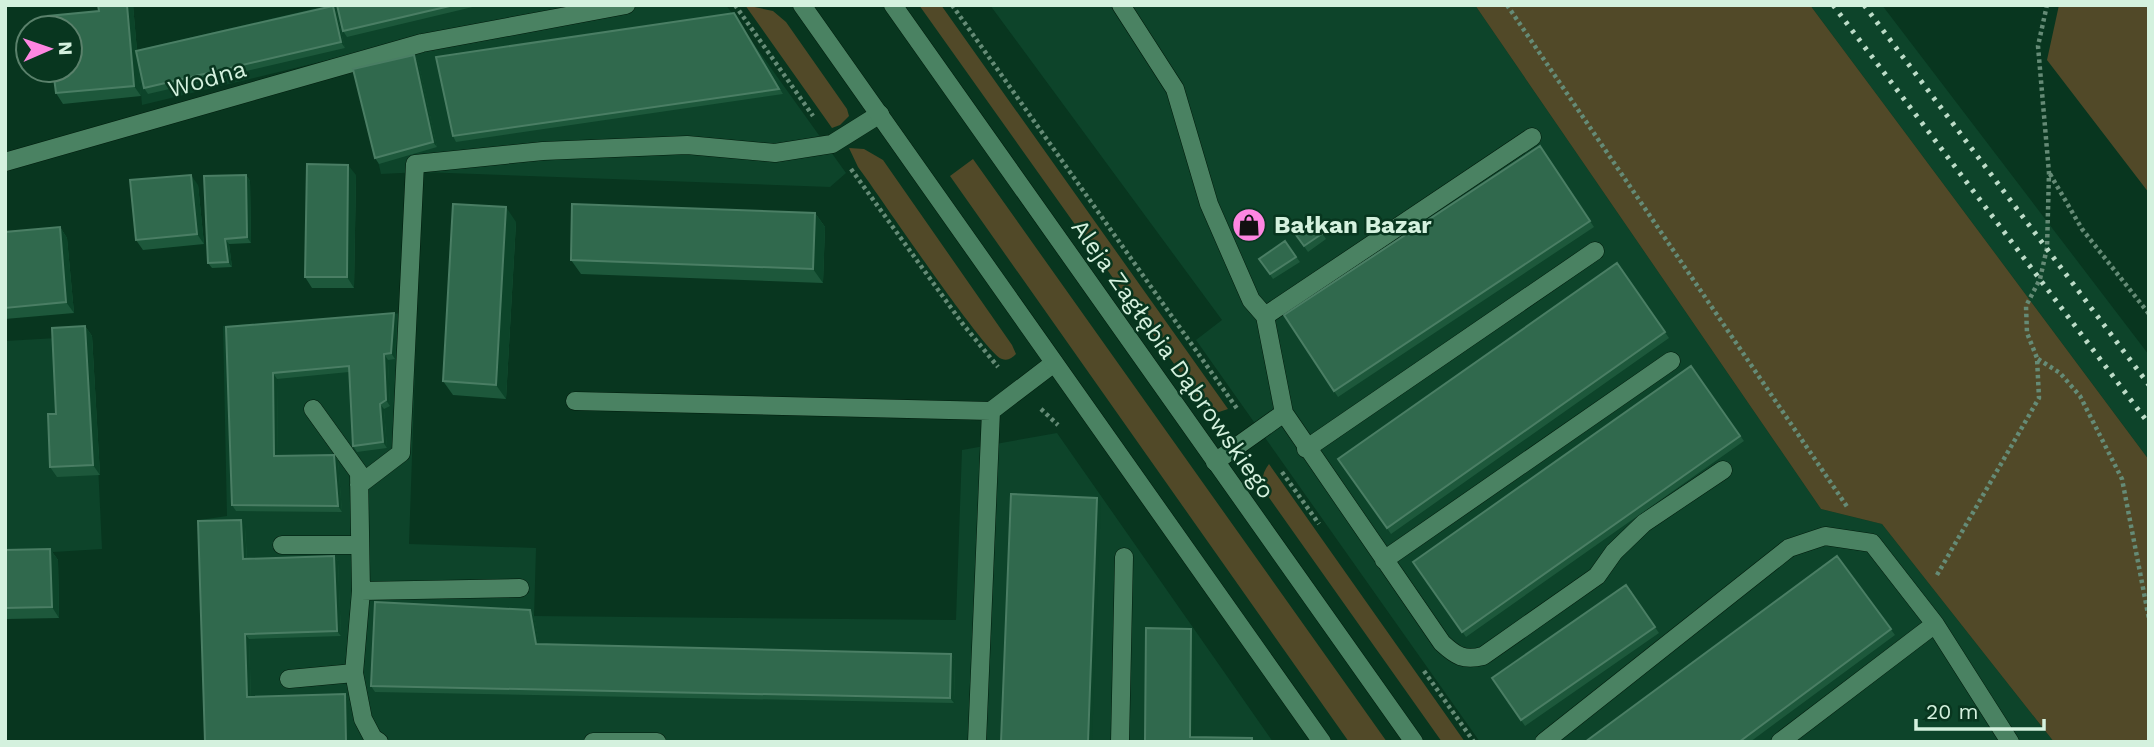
<svg xmlns="http://www.w3.org/2000/svg" width="2154" height="747" font-family="'Work Sans',sans-serif">
<style>
.built{fill:#0d442a}
.green{fill:#514928}
.lines{fill:none;stroke-linecap:round;stroke-linejoin:round}
.service-casing{stroke:#001b0c;stroke-width:19}
.tertiary-casing{stroke:#001b0c;stroke-width:19}
.path{stroke:#658b76;stroke-width:4.5;stroke-dasharray:3.5 3.5;stroke-linecap:butt}
.service{stroke:#4a8262;stroke-width:18}
.tertiary{stroke:#4a8262;stroke-width:18}
.rail{stroke:#bddcc8;stroke-width:5;stroke-dasharray:3.5 7;stroke-linecap:butt}
.wall{fill:#1d583b}
.shaded-wall{fill:#0c4429}
.building{fill:#30694d;stroke:#4a7e64;stroke-width:2}
.labels{text-anchor:middle;stroke-width:5;stroke-linejoin:round;paint-order:stroke}
.street-label{font-size:24px;fill:#d4f1de;stroke:#08361f}
.poi-label{font-size:24px;font-weight:bold;fill:#d4f1de;stroke:#08361f;text-anchor:start}
</style>
<rect width="100%" height="100%" fill="#08361f"/>
<path class="built" d="M330,5h396l120,168 -16,14 -409,-15 -40,2 -28,-120 -211,51 -5,-55z
M990,5h485l346,504 61,15 172,218h-574l-284,-402 26,-20z
M1810,5h72l267,350v105z
M417,312l-8,232 127,4 -2,68 422,4 6,-170 95,-17 216,309h-1068l-5,-222 27,-4 -4,-190z
M92,336l10,213 -97,6v-214z"/>
<path class="green" d="M745,5l28,6 13,11 61,87 2,7 -9,9 -8,3z
M919,5h22l287,404 -9,3 -15,-6z
M1475,5h335l339,455v282h-95l-172,-218 -61,-15z
M2059,5h90v188l-102,-133z
M849,148l15,1 19,11 129,185 4,9c-4,4 -8,7 -14,5 -17,-5 -125,-167 -144,-192z
M973,159l414,583h-38l-399,-566z
M1269,464l196,278h-23l-172,-243c-8,-12 -11,-22 -1,-35z"/>
<g class="lines">
<g class="service-casing">
<path id="service" d="M1121,5l54,84 34,115 42,96 14,16 19,97 -69,49
M5,162l417,-119 204,-38
M1265,316l267,-179
M575,401l416,10
M313,409l46,64 2,118 -7,82 9,46 10,19 6,4
M1284,413l158,230c14,13 22,18 41,13l114,-80 17,-24 30,-29 79,-53
M1306,449l289,-198
M359,485l42,-32 14,-289 128,-13 144,-6 88,8 57,-9 48,-30
M282,545h78
M1384,560l287,-199
M361,591l159,-3
M289,679l65,-6
M593,742h64
M977,742l14,-331 63,-48
M1120,742l4,-185
M1544,742l245,-194 36,-12 47,7 63,81 75,118
M1780,742l155,-118"/>
</g>
<g class="tertiary-casing">
<path id="tertiary" d="M802,5l520,737
M893,5l521,737"/>
</g>
<path class="path" d="M735,5l78,111
M952,5l286,405
M1507,5l341,503
M851,169l111,154 36,44
M2050,174l32,55 67,85
M2038,359l22,14 20,23 42,83 27,140
M1041,409l17,16
M1282,472l37,52
M1937,575l102,-177 -2,-40 -10,-25 -1,-27 14,-27 7,-31 2,-75 -11,-127 9,-41
M1424,671l50,71"/>
<use href="#service" class="service"/>
<use href="#tertiary" class="tertiary"/>
<path class="rail" d="M1833,5l316,419
M1864,5l285,380"/>
</g>
<path class="wall" d="M98,5h35l4,46 199,-40 9,37 -197,46 -4,-6 -6,-27 3,35 -78,8 -7,-11 43,-82z
M337,5h144l-134,32 -4,-6z
M734,13l49,81 -327,48 -3,-6z
M414,55l4,6 19,86 -58,17 -4,-6z
M1540,146l54,81 -256,170 -54,-82z
M246,175l4,6 1,62 -22,1 3,23 -20,1 -4,-5z
M356,175l-2,113h-42l-7,-11z
M198,185l6,59 -61,6 -7,-10z
M815,213l10,14 -2,56 -242,-9 -10,-14z
M1314,221l12,18 -18,13 -12,-17z
M516,222l-10,177 -53,-4 -10,-14z
M60,227l7,11 7,75 -69,6v-87z
M1285,241l15,21 -27,17 -14,-20z
M1617,263l52,75 -278,196 -53,-75z
M397,319l-2,40 -7,1 2,46 -6,3 3,39 -30,4 -4,-6 -4,-74 -72,7 1,77 56,-1 4,5 4,52 -106,-1 -4,-6 -6,-178z
M85,326l7,10 8,139 -43,2 -7,-10 6,-53z
M1691,366l53,75 -278,196 -53,-75z
M245,526l2,33 87,-3 4,5 3,75 -92,3 2,58 94,-3 3,6 -143,42z
M50,549l8,11 1,58 -52,1 -2,-3v-66z
M1837,556l58,79 -145,107h-165z
M1626,585l33,48 -134,93 -33,-48z
M530,610l4,6 5,28 412,10 4,6 -1,43 -579,-11 -4,-6z"/>
<path class="shaded-wall" d="M127,5h6l8,91 -7,-10z
M333,6l3,5 9,37 -4,-6z
M414,55l4,6 19,86 -4,-5z
M348,165l8,10 -2,113 -7,-11z
M191,175l7,10 6,59 -7,-10z
M246,175l4,6 1,62 -4,-6z
M506,207l10,15 -10,177 -10,-14z
M815,213l10,14 -2,56 -10,-14z
M60,227l7,11 7,75 -8,-11z
M225,239l4,5 3,23 -4,-5z
M394,313l3,6 -2,40 -4,-6z
M85,326l7,10 8,139 -7,-10z
M384,354l4,6 2,46 -4,-6z
M273,373l4,6 1,82 -4,-5z
M380,404l4,5 3,39 -4,-6z
M334,455l4,5 4,52 -4,-6z
M1097,498l4,5 -9,239h-4z
M241,520l4,6 2,38 -4,-5z
M50,549l8,11 1,58 -7,-11z
M334,556l4,5 3,75 -4,-5z
M530,610l4,6 6,33 -4,-5z
M1191,629l4,5 -1,108 -4,-5z
M245,634l4,5 2,64 -4,-6z
M951,654l4,6 -1,43 -4,-5z
M345,694l3,6 2,42h-4z"/>
<path class="building" d="M98,5h29l7,81 -78,7 -3,-23h17v-42h-21l-1,-12 51,-5z
M337,5h117l-111,26z
M333,6l8,36 -197,46 -8,-37z
M734,13l45,76 -326,47 -17,-79z
M414,55l19,87 -58,16 -22,-89z
M1540,146l50,75 -256,170 -50,-76z
M307,164l41,1 -1,112h-42z
M191,175l6,59 -61,6 -6,-60z
M246,175l1,62 -22,2 3,23 -20,1 -4,-87z
M453,204l53,3 -10,178 -53,-4z
M572,204l243,9 -2,56 -242,-9z
M1314,221l9,12 -19,13 -8,-11z
M60,227l6,75 -61,6v-76z
M1285,241l11,16 -26,17 -11,-15z
M1617,263l48,69 -278,196 -49,-69z
M394,313l-3,40 -7,1 2,46 -6,4 3,38 -30,4 -4,-80 -76,7 1,83 60,-1 4,51 -106,-1 -6,-178z
M85,326l8,139 -43,2 -2,-53h8l-4,-86z
M1691,366l49,70 -278,196 -49,-70z
M1011,494l86,4 -9,244h-87z
M241,520l2,39 91,-3 3,75 -92,3 2,63 98,-3 1,48h-141l-7,-221z
M50,549l2,58 -47,1v-58z
M1837,556l54,73 -152,113h-154z
M1626,585l29,42 -134,93 -29,-42z
M375,602l155,8 6,34 415,10 -1,44 -579,-12z
M1146,628l45,1 -1,108 62,1v4h-107z"/>
<defs>
<g id="shop-disc" transform="scale(1.75)"><circle r="9.5" fill="#fe86e1" stroke="#08361f"/><path d="M-5-2.5h2.3a2.7 3.5 0 0 1 5.4 0H5L5.5 6h-11ZM-1.5-2.5h3a1.5 2.3 0 0 0-3 0Z" fill="#111"/></g>
</defs>
<g fill-rule="evenodd">
<use href="#shop-disc" x="1249" y="225"/>
</g>
<g class="labels">
<g class="street-label">
<text transform="translate(207 79) rotate(-16)" y="8">Wodna</text>
<text transform="translate(1173 359) rotate(55)" y="8">Aleja Zagłębia Dąbrowskiego</text>
</g>
<g class="poi-label">
<text x="1274" y="233">Bałkan Bazar</text>
</g>
</g>
<rect width="2154" height="747" fill="none" stroke="#d4f1de" stroke-width="14"/>
<g transform="translate(49 49) rotate(88)"><circle r="33" fill="#08361f" stroke="#5a816b" stroke-width="2"/>
<path d="M0-5L12 26L0 18L-12 26Z" fill="#fe86e1"/>
<text y="-10" font-size="19" font-weight="bold" text-anchor="middle" fill="#d4f1de">N</text>
</g>
<path d="M1916 719v10h128v-10" fill="none" stroke="#d4f1de" stroke-width="3.5"/>
<text x="1926" y="719" font-size="21" fill="#d4f1de" stroke="#08361f" stroke-width="5" paint-order="stroke">20 m</text>
</svg>
